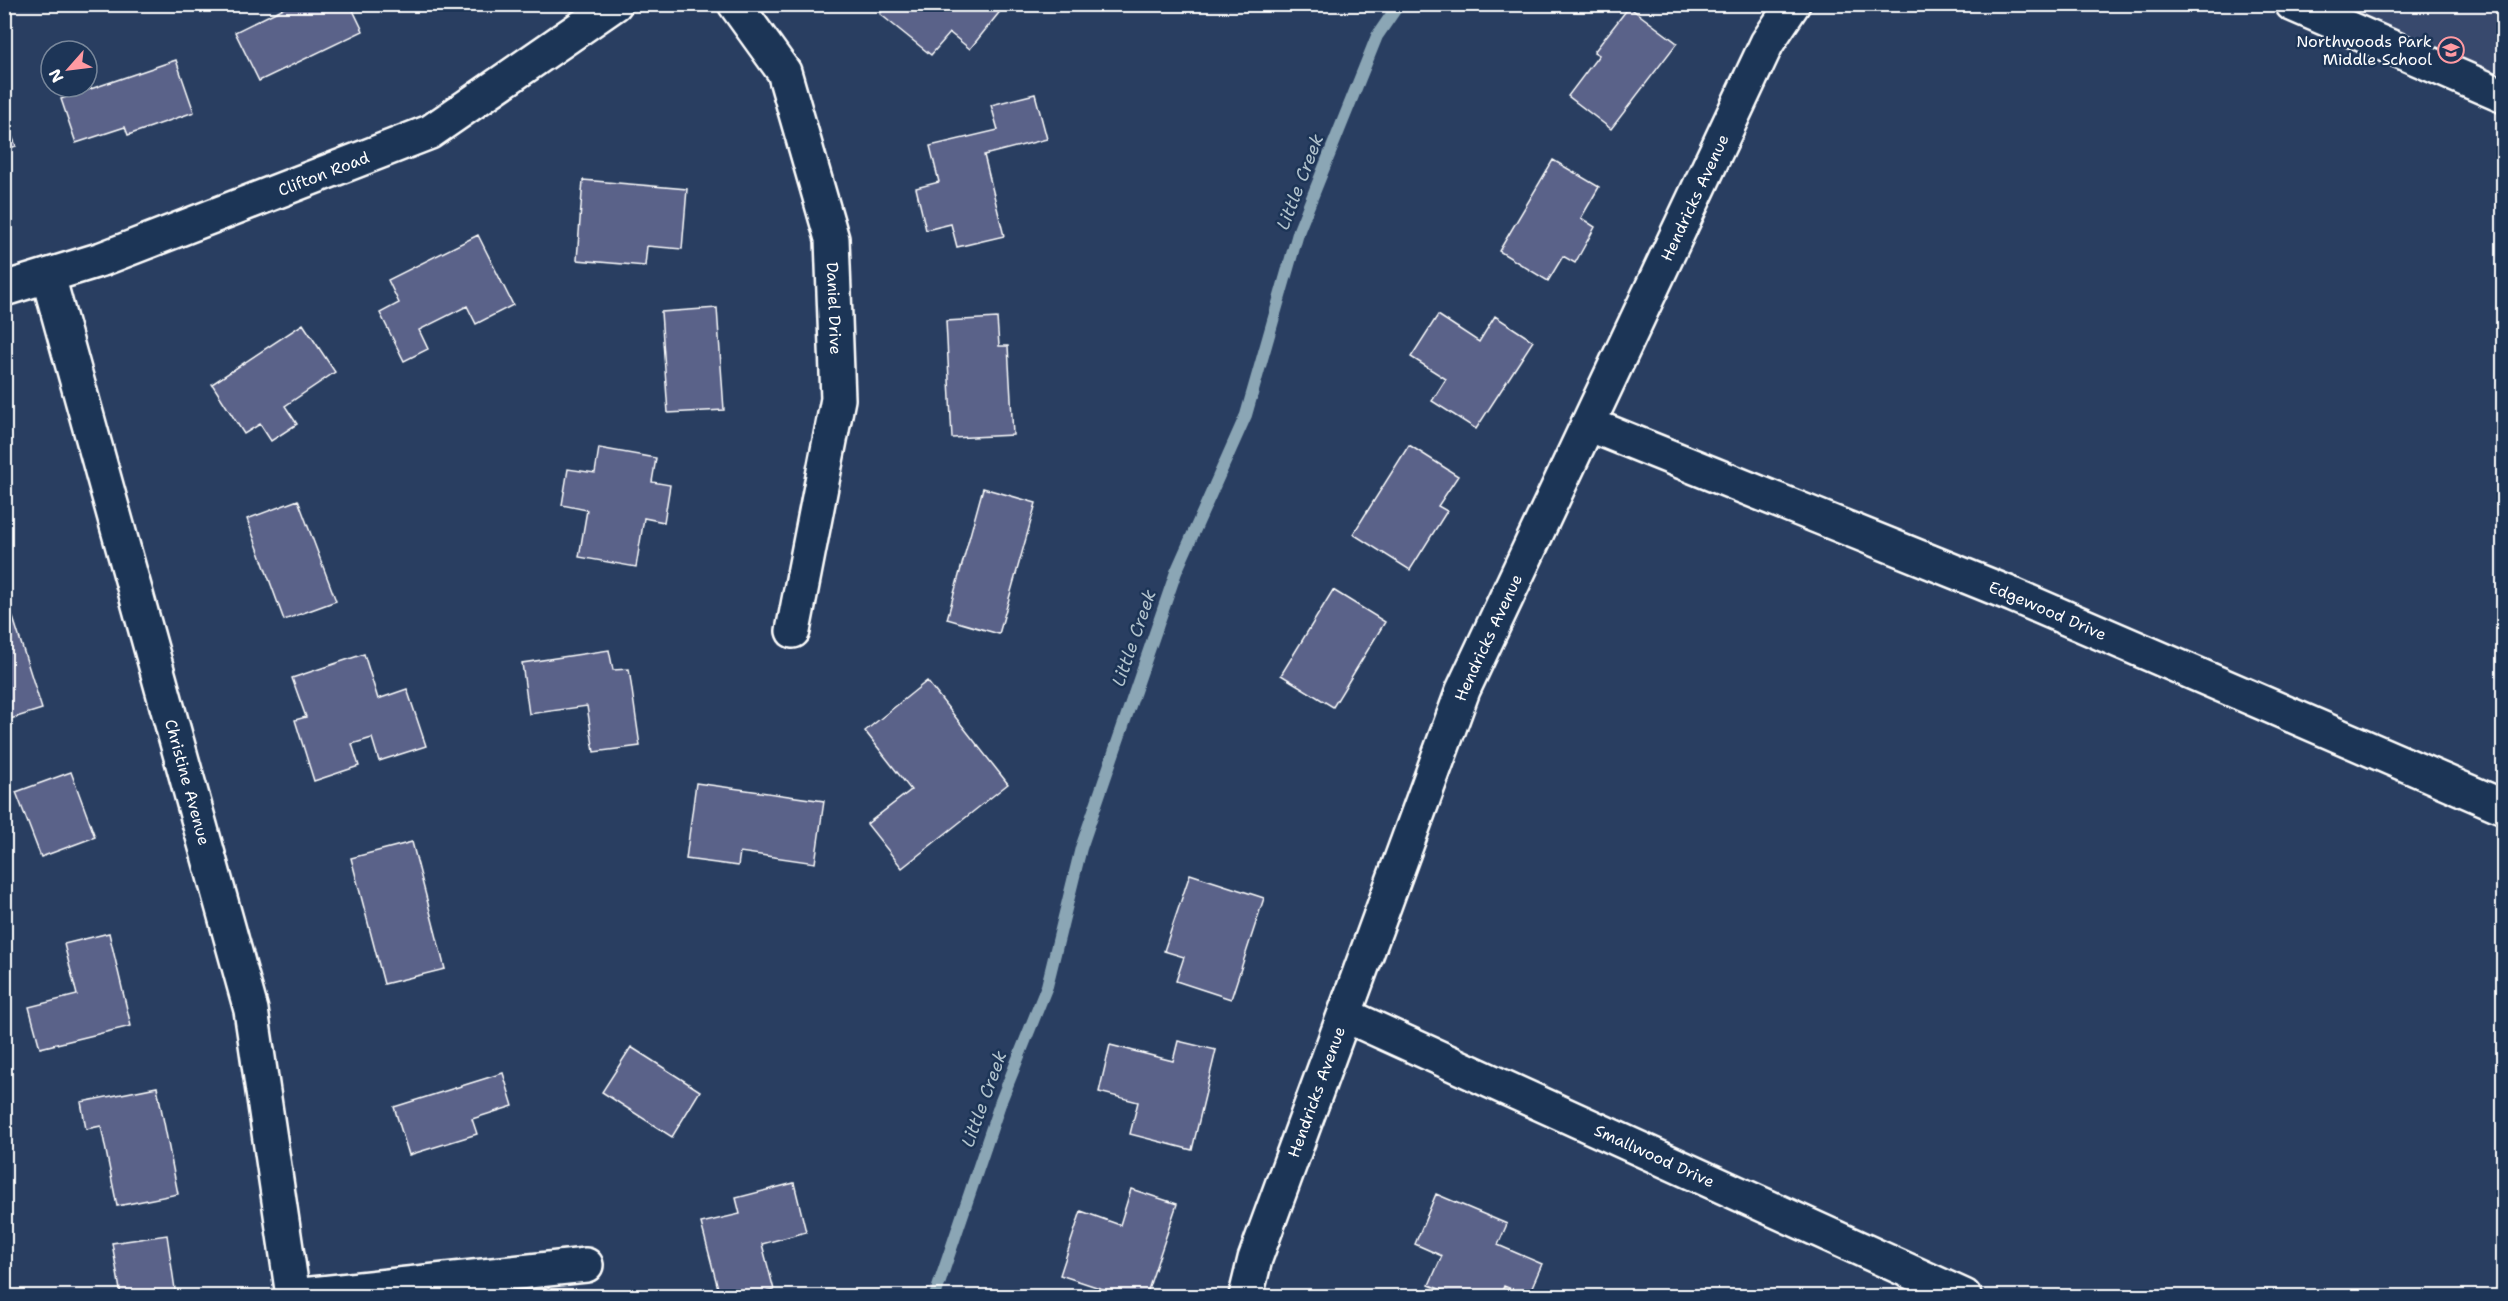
<svg xmlns="http://www.w3.org/2000/svg" width="2508" height="1301" font-family="'Shantell Sans',sans-serif">
<style>
.built{fill:#38496d}
.lines{fill:none;stroke-linecap:round;stroke-linejoin:round}
.stream{stroke:#8ba6b5;stroke-width:12}
.building{fill:#5a6289;stroke:#fff;stroke-width:1.5}
.minor-casing{stroke:#fff;stroke-width:38}
.tertiary-casing{stroke:#fff;stroke-width:38}
.minor{stroke:#1d3557;stroke-width:33}
.tertiary{stroke:#1d3557;stroke-width:33}
.labels{text-anchor:middle;stroke-width:5;stroke-linejoin:round;paint-order:stroke}
.poi-label{font-size:16px;fill:#fff;stroke:#1d3557;text-anchor:end}
.street-label{font-size:16px;fill:#fff;stroke:#1d3557}
.water-label{font-size:18px;font-style:italic;fill:#b2c3cd;stroke:#1d3557}
</style>
<rect width="100%" height="100%" fill="#293e61"/>
<filter id="ink" filterUnits="userSpaceOnUse"><feTurbulence type="fractalNoise" baseFrequency=".0167" numOctaves="2"/><feDisplacementMap in="SourceGraphic" scale="12" xChannelSelector="R" yChannelSelector="G"/><feConvolveMatrix kernelMatrix="1 2 1 2 8 2 1 2 1" color-interpolation-filters="sRGB"/></filter>
<g filter="url(#ink)">
<path class="built" d="M2292,5h211v91z"/>
<g class="lines">
<path class="stream" d="M935,1296l66,-195 46,-115 34,-138 95,-276 70,-157 53,-185 78,-194 22,-32"/>
</g>
<path class="building" d="M292,4h58l13,27 -104,50 -24,-49z
M888,4h118l-36,45 -20,-16 -19,22 -51,-41z
M1629,7l48,36 -66,86 -43,-33 31,-41 -5,-3z
M176,60l18,52 -66,23 -3,-8 -49,16 -15,-44z
M1035,94l12,45 -63,16 20,81 -47,11 -6,-23 -25,6 -10,-42 23,-6 -9,-36 68,-16 -7,-25z
M4,116l12,30 -12,4z
M1553,160l46,27 -18,31 14,9 -20,36 -12,-7 -15,25 -49,-30z
M583,180l104,9 -5,60 -35,-3 -2,20 -68,-6z
M478,235l35,70 -37,19 -9,-18 -48,24 9,19 -24,12 -24,-48 19,-10 -11,-23z
M717,308l7,102 -56,3 -7,-101z
M1438,315l41,27 16,-26 38,25 -57,88 -44,-28 14,-22 -35,-22z
M997,318l2,28h9l5,89 -61,3 -6,-117z
M303,324l32,48 -50,34 12,18 -26,17 -11,-17 -16,10 -32,-50z
M1409,445l49,31 -20,30 9,5 -37,59 -57,-36z
M599,448l57,10 -4,24 18,3 -6,37 -20,-4 -8,49 -57,-10 8,-47 -25,-5 6,-36 27,4z
M983,488l53,15 -37,131 -52,-15z
M298,500l38,101 -52,19 -37,-101z
M1333,590l52,32 -52,85 -52,-32z
M10,608l32,101 -38,12v-111z
M609,650l4,20 16,-1 11,77 -46,6 -7,-46 -58,8 -7,-51z
M364,654l14,45 29,-10 19,57 -47,15 -7,-23 -20,6 7,22 -45,15 -19,-61 11,-3 -14,-39z
M927,681l81,103 -106,84 -35,-44 44,-34 -46,-59z
M71,772l24,65 -54,20 -25,-65z
M696,783l128,18 -9,62 -75,-11 -2,14 -52,-7z
M412,842l33,127 -61,15 -33,-126z
M1190,874l74,24 -33,101 -55,-18 8,-24 -20,-6z
M109,933l22,93 -91,22 -11,-41 48,-12 -13,-51z
M1178,1041l38,9 -24,100 -62,-16 8,-32 -39,-10 11,-47 63,16z
M631,1047l69,44 -28,46 -70,-45z
M503,1073l10,33 -41,13 5,15 -68,21 -15,-48z
M157,1087l21,107 -61,12 -16,-80 -15,3 -5,-27z
M794,1183l12,49 -44,12 12,46 -25,6h-29l-19,-73 39,-9 -4,-16z
M1131,1189l46,15 -31,92h-22l-64,-21 21,-64 39,14z
M1436,1194l71,30 -9,21 44,19 -14,32 -24,-10 -4,10h-43l-28,-11 13,-29 -27,-12z
M167,1235l9,61h-55l-9,-53z"/>
<g class="lines">
<g class="minor-casing">
<g id="minor">
<path id="s1" d="M735,4l49,68 48,167 6,160 -45,232"/>
<path id="s2" d="M48,276l203,734 42,286"/>
<path id="s3" d="M4,289l98,-30 328,-127 185,-128"/>
<path id="s4" d="M1588,424l425,171 491,212"/>
<path id="s5" d="M1345,1015l619,281"/>
<path d="M293,1296l293,-31"/>
<path id="s6" d="M1246,1296l9,-37 208,-569 304,-647 26,-39"/>
</g>
</g>
<g class="tertiary-casing">
<path id="tertiary" d="M2292,4l212,92"/>
</g>
<use href="#minor" class="minor"/>
<use href="#tertiary" class="tertiary"/>
</g>
</g>
<defs>
<g id="school-ring" transform="scale(1.35)"><circle r="9.5" fill="#1d3557" stroke="#ff9aa2" stroke-width="1.5"/><path d="M0-5L7-2L0 1L-7-2ZM-4 1L0 2.5L4 1V4Q0 6-4 4Z" fill="#ff9aa2"/></g>
</defs>
<g fill-rule="evenodd">
<use href="#school-ring" x="2451" y="50"/>
</g>
<g class="labels">
<g class="poi-label">
<text x="2432" y="47">Northwoods Park<tspan x="2432" dy="18">Middle School</tspan></text>
</g>
<g class="street-label">
<text dy="6" stroke="none"><textPath href="#s3" startOffset="340">Clifton Road</textPath></text>
<text dy="6" stroke="none"><textPath href="#s6" startOffset="1188">Hendricks Avenue</textPath></text>
<text dy="6" stroke="none"><textPath href="#s1" startOffset="327">Daniel Drive</textPath></text>
<text dy="6" stroke="none"><textPath href="#s4" startOffset="496">Edgewood Drive</textPath></text>
<text dy="6" stroke="none"><textPath href="#s6" startOffset="702">Hendricks Avenue</textPath></text>
<text dy="6" stroke="none"><textPath href="#s2" startOffset="525">Christine Avenue</textPath></text>
<text dy="6" stroke="none"><textPath href="#s6" startOffset="216">Hendricks Avenue</textPath></text>
<text dy="6" stroke="none"><textPath href="#s5" startOffset="340">Smallwood Drive</textPath></text>
</g>
<g class="water-label">
<text transform="translate(1300 182) rotate(-69)" y="6">Little Creek</text>
<text transform="translate(1134 638) rotate(-71)" y="6">Little Creek</text>
<text transform="translate(984 1099) rotate(-70)" y="6">Little Creek</text>
</g>
</g>
<rect width="2508" height="1301" fill="none" stroke="#1d3557" stroke-width="24"/>
<rect x="12" y="12" width="2484" height="1277" fill="none" stroke="#fff" stroke-width="2" filter="url(#ink)"/>
<g transform="translate(69 69) rotate(242)"><circle r="28" fill="#1d3557" stroke="#77869a" stroke-width="1.5"/>
<path d="M0-4.5L10 22L0 15L-10 22Z" fill="#ff9aa2"/>
<text y="-9" font-size="16" font-weight="bold" text-anchor="middle" fill="#ffffff">N</text>
</g>
</svg>
